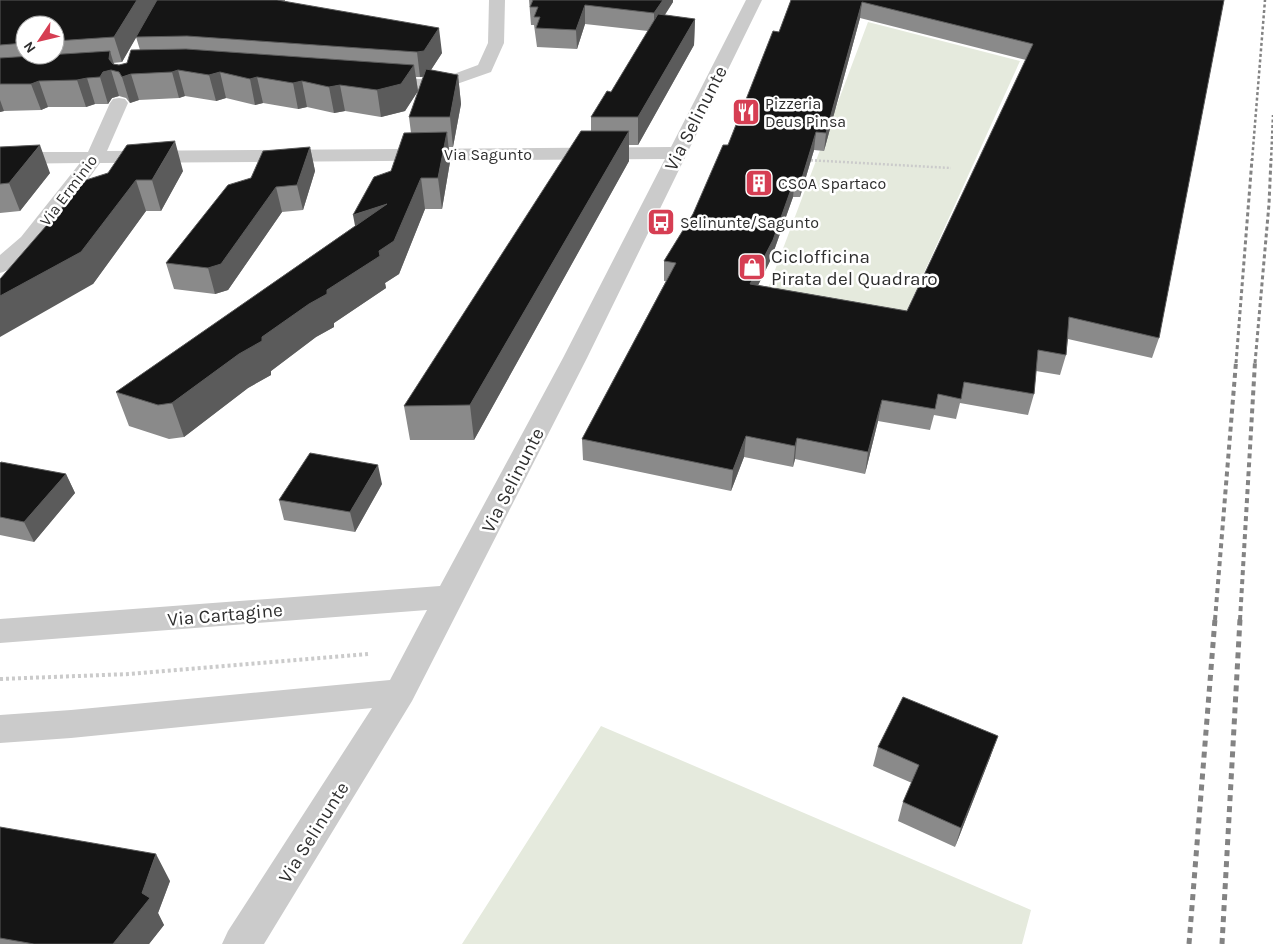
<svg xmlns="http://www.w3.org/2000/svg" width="1273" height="944" font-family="Karla,sans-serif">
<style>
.green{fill:#e5eadd}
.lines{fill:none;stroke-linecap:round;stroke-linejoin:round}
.path-far2{stroke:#cbcbcb;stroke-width:2;stroke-dasharray:2 2;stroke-linecap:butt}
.path-far1{stroke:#cbcbcb;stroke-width:2.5;stroke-dasharray:2 2;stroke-linecap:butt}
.path{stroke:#cbcbcb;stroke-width:4;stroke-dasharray:3 3;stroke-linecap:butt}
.street{fill:#cbcbcb;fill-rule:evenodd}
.rail-far3{stroke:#838383;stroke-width:2.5;stroke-dasharray:3 2.5;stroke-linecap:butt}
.rail-far2{stroke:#838383;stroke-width:3;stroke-dasharray:4 3;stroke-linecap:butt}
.rail-far1{stroke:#838383;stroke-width:4;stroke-dasharray:5 4;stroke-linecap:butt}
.rail{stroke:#838383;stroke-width:5;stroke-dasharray:6 5;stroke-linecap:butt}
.wall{fill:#8a8a8a;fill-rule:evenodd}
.shaded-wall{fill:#5b5b5b}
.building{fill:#151515;stroke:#5b5b5b;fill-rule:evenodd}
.labels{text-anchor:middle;stroke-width:5;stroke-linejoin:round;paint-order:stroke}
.far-poi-label{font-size:16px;fill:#2e2e2e;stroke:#fff;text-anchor:start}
.far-street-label{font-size:16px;fill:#2e2e2e;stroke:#fff}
.street-label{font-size:19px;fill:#2e2e2e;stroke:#fff}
.poi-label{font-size:19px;fill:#2e2e2e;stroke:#fff;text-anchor:start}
</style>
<rect width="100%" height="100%" fill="#fff"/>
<path class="green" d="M868,22l152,39 -121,267 -136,-26z
M601,726l430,184 -9,34h-560z"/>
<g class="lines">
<path class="path-far2" d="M807,160l13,1"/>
<path class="path-far1" d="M807,160l144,8"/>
<path class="path" d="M0,679l130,-5 238,-20"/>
<path class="street" d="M489,0h16l-1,43 -13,29 -37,13 -34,4 -47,-3 -3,-4 3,-4 6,-1 41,2 31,-4 27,-10 10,-22z
M746,0h16l-175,358 -175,343 -148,243h-42l6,-13 144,-223 -301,30 -71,5v-28l71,-5 319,-30 37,-70 -427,33v-24l440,-33 123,-228 102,-199 -565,4c-21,28 -68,102 -100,110v-18l21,-18 59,-74 -80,1v-12h88l22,-49 3,-4 6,-1 6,1 3,4 -21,48 564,-4z"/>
<path class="rail-far3" d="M1252,161l13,-161
M1271,161l2,-46"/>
<path class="rail-far2" d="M1236,363l16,-204
M1255,363l14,-159 2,-45"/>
<path class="rail-far1" d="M1215,620l21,-258
M1240,620l15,-258"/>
<path class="rail" d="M1189,944l26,-325
M1222,944l18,-325"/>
</g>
<path class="wall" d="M0,0h285v1l157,52 -11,17 27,5 3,29 -8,43h-4l1,15 -8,47h-17l-26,65 -14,9 1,5 -52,35v4l-18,10 -45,34v4l-23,13 -64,49 -15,2 -40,-13 -13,-34 239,-166 36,-55 20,-38 -2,-16 15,-40h-8l2,14 -13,20 -24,6 -36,-6 -11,2 -27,-6 -9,2 -35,-6 -8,2 -29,-7 -10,3 -31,-5 -6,2 -40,2 -9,3 -4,-5 -7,-2 -7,2 -4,6h-13l-9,3h-38l-7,3 -37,1 -4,1zM25,25h30v30h-30zM136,37l4,13 -13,13 -8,2 -5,-1 -1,-1 9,-1z
M529,0h144v2l-8,13 30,4 -1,26 -56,100h-9v16l-155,279h-64l-6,-34 187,-275v-14l20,-25 37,-61 -63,-7 -8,25 -40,-2 -3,-22h-3z
M791,0h433l-65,338 -7,20 -84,-19 -2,16 -6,20 -24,-4 -2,23 -6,21 -68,-12 -4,16 -22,-4 -4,15 -52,-9 -13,53 -70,-15 -2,8 -49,-10 -13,34 -148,-31 -1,-21 84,-158h-2v-20l29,-47 35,-69 51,-113zM860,18l166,42 -119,251 -149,-26 13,-26 22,-62h7l14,-47 10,1z
M0,147l50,26 -30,38 -20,2z
M310,147l5,24 -12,39 -21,2 -54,78 -13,4 -41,-5 -8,-26 85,-85z
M183,171l-22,40h-15l-53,73 -7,-104z
M0,463l66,11 9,19 -41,49 -34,-7z
M382,484l-27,48 -71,-12 -5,-20z
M878,747l113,8 -36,92 -57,-26 5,-19 9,-19 -39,-17z
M0,827l170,54 -12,32 6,12 -15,19h-149z"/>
<path class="shaded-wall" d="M137,0h21l-36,62 -8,-25z
M663,0h10v2l-19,29v-18z
M862,2l-2,16 -36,133 2,-18z
M585,5v19l-8,25 -1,-19z
M695,19l-1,26 -56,100v-28z
M439,28l3,25 -15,23 -7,1 -3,-25z
M110,51l6,20 -7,-12z
M414,65l4,26 -13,20 -24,6 -4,-27z
M111,70l8,26 -7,2 -4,6 -8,-27 3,-5z
M178,70l7,26 -6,2 -7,-26z
M220,72l6,26 -10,3 -7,-26z
M131,74l8,26 -9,3 -8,-26z
M458,75l3,29 -8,43 -3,-30z
M257,77l6,26 -8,2 -5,-26z
M87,78l8,26 -9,3 -9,-27z
M39,81l9,26 -7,3 -10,-26z
M302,81l5,26 -9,2 -5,-26z
M340,85l5,26 -11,2 -5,-26z
M0,100l4,11 -4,1z
M629,131v30l-155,279 -4,-35z
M447,132l3,30 -8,47 -4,-31z
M816,132l-2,18 -14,47 2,-19z
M175,141l8,30 -22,40 -9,-31z
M40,145l10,28 -30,38 -11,-28z
M310,147l5,24 -12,39 -6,-25z
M421,178l4,31 -26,65 -14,9 1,5 -52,35v4l-18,10 -45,34v4l-23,13 -64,49 -12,-34 207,-152z
M795,178l-2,19 -22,62 -22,45 1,-20z
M136,180l10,31 -53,73 -93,53v-41z
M276,187l6,25 -54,78 -13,4 -7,-26z
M387,204l-28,43 -6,-32z
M882,400l-4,21 -13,53 3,-22z
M746,436l-2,21 -13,34 2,-21z
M797,438l-2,21 -2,8 2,-21z
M378,465l4,19 -27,48 -5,-20z
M66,474l9,19 -41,49 -10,-20z
M998,736l-7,19 -36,92 6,-19z
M156,854l14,27 -12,32 6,12 -15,19h-36l29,-51z"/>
<path class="building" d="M0,0h137l-23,37 -59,4v-16h-30v18l-25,2z
M157,0h120l162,28 -15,23 -7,1 -230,-16 -51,1z
M533,0h130l-9,13 -69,-8 -9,25 -40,-2 4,-11h-6l4,-10h-8z
M791,0h433l-65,338 -90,-21 -3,38 -28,-5 -4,44 -70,-12 -3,17 -23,-5 -3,15 -53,-9 -14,52 -71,-14 -2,8 -49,-10 -13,34 -151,-31 94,-176 -12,-2 29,-47 30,-69h5l45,-114 6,1zM862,2l171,42 -126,267 -157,-27 23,-44 22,-62h7l14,-46 10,1z
M658,14l37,5 -57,98h-47l16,-26 4,1z
M186,49l228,16 -13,19 -24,6 -37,-5 -11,2 -27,-6 -9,2 -36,-6 -7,2 -30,-7 -11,3 -31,-5 -6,2 -41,2 -9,3 -3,-5 -8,-2 -8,2 -3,5 -13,1 -10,2 -38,1 -8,3h-31v-26l110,-7 -1,8 4,5 6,1 8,-2 4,-13z
M426,69l32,6 -8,42h-41z
M581,131h48l-159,274 -66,1z
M447,132l-9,46h-17l-27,63 -15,10 1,5 -53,34v4l-18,10 -47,33v4l-23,13 -67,49 -14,2 -42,-13 271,-188 -34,11 21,-38 17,-6 13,-38z
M175,141l-23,39h-16l-55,72 -81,44v-17l86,-99 22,-7 19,-28z
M40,145l-31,38 -9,1v-37z
M310,147l-13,38 -21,2 -55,77 -13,4 -42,-5 62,-78 23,-7 12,-27z
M310,453l68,12 -28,47 -71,-12z
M1,462l65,12 -42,48 -24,-5v-54z
M903,697l95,39 -37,92 -58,-26 16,-37 -41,-18z
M0,827l156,27 -14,39 8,5 -37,46h-79l-34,-6z"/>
<defs>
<g id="restaurant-square" transform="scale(1.4375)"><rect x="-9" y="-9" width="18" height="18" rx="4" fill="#d63e53" stroke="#fff"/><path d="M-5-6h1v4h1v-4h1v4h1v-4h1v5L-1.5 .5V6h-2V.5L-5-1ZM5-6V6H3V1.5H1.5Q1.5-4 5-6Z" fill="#fff"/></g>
<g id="building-square" transform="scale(1.4375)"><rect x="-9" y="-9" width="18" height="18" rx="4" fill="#d63e53" stroke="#fff"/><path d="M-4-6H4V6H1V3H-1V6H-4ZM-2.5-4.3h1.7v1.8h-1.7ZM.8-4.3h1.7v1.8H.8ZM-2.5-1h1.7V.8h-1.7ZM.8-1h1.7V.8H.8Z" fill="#fff"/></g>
<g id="bus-square" transform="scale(1.4375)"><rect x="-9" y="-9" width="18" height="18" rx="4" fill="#d63e53" stroke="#fff"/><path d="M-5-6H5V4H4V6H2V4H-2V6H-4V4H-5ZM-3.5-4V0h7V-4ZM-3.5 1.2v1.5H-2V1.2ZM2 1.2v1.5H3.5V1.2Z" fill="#fff"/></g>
<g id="shop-square" transform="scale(1.4375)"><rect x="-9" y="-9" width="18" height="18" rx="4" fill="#d63e53" stroke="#fff"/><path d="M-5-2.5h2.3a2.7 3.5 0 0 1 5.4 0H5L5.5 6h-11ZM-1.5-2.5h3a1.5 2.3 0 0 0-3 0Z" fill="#fff"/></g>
</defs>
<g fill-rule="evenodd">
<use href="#restaurant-square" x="746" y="112"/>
<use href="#building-square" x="759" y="183"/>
<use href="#bus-square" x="661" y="222"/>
<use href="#shop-square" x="752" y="267"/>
</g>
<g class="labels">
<g class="far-poi-label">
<text x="765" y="109">Pizzeria<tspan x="765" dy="18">Deus Pinsa</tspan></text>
<text x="778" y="189">CSOA Spartaco</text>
<text x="680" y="228">Selinunte/Sagunto</text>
</g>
<g class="far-street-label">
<text x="488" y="160">Via Sagunto</text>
<text transform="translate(68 190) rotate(-53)" y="6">Via Erminio</text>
</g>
<g class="street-label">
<text transform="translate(695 118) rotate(-63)" y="7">Via Selinunte</text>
<text transform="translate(512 480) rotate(-63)" y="7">Via Selinunte</text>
<text transform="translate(225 614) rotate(-5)" y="7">Via Cartagine</text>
<text transform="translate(313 832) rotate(-58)" y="7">Via Selinunte</text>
</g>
<g class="poi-label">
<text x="771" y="263">Ciclofficina<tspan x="771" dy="22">Pirata del Quadraro</tspan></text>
</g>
</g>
<g transform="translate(40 40) rotate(235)"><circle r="24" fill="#ffffff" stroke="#ababab"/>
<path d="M0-4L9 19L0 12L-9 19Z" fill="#d63e53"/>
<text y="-8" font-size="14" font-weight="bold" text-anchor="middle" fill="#2e2e2e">N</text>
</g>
</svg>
